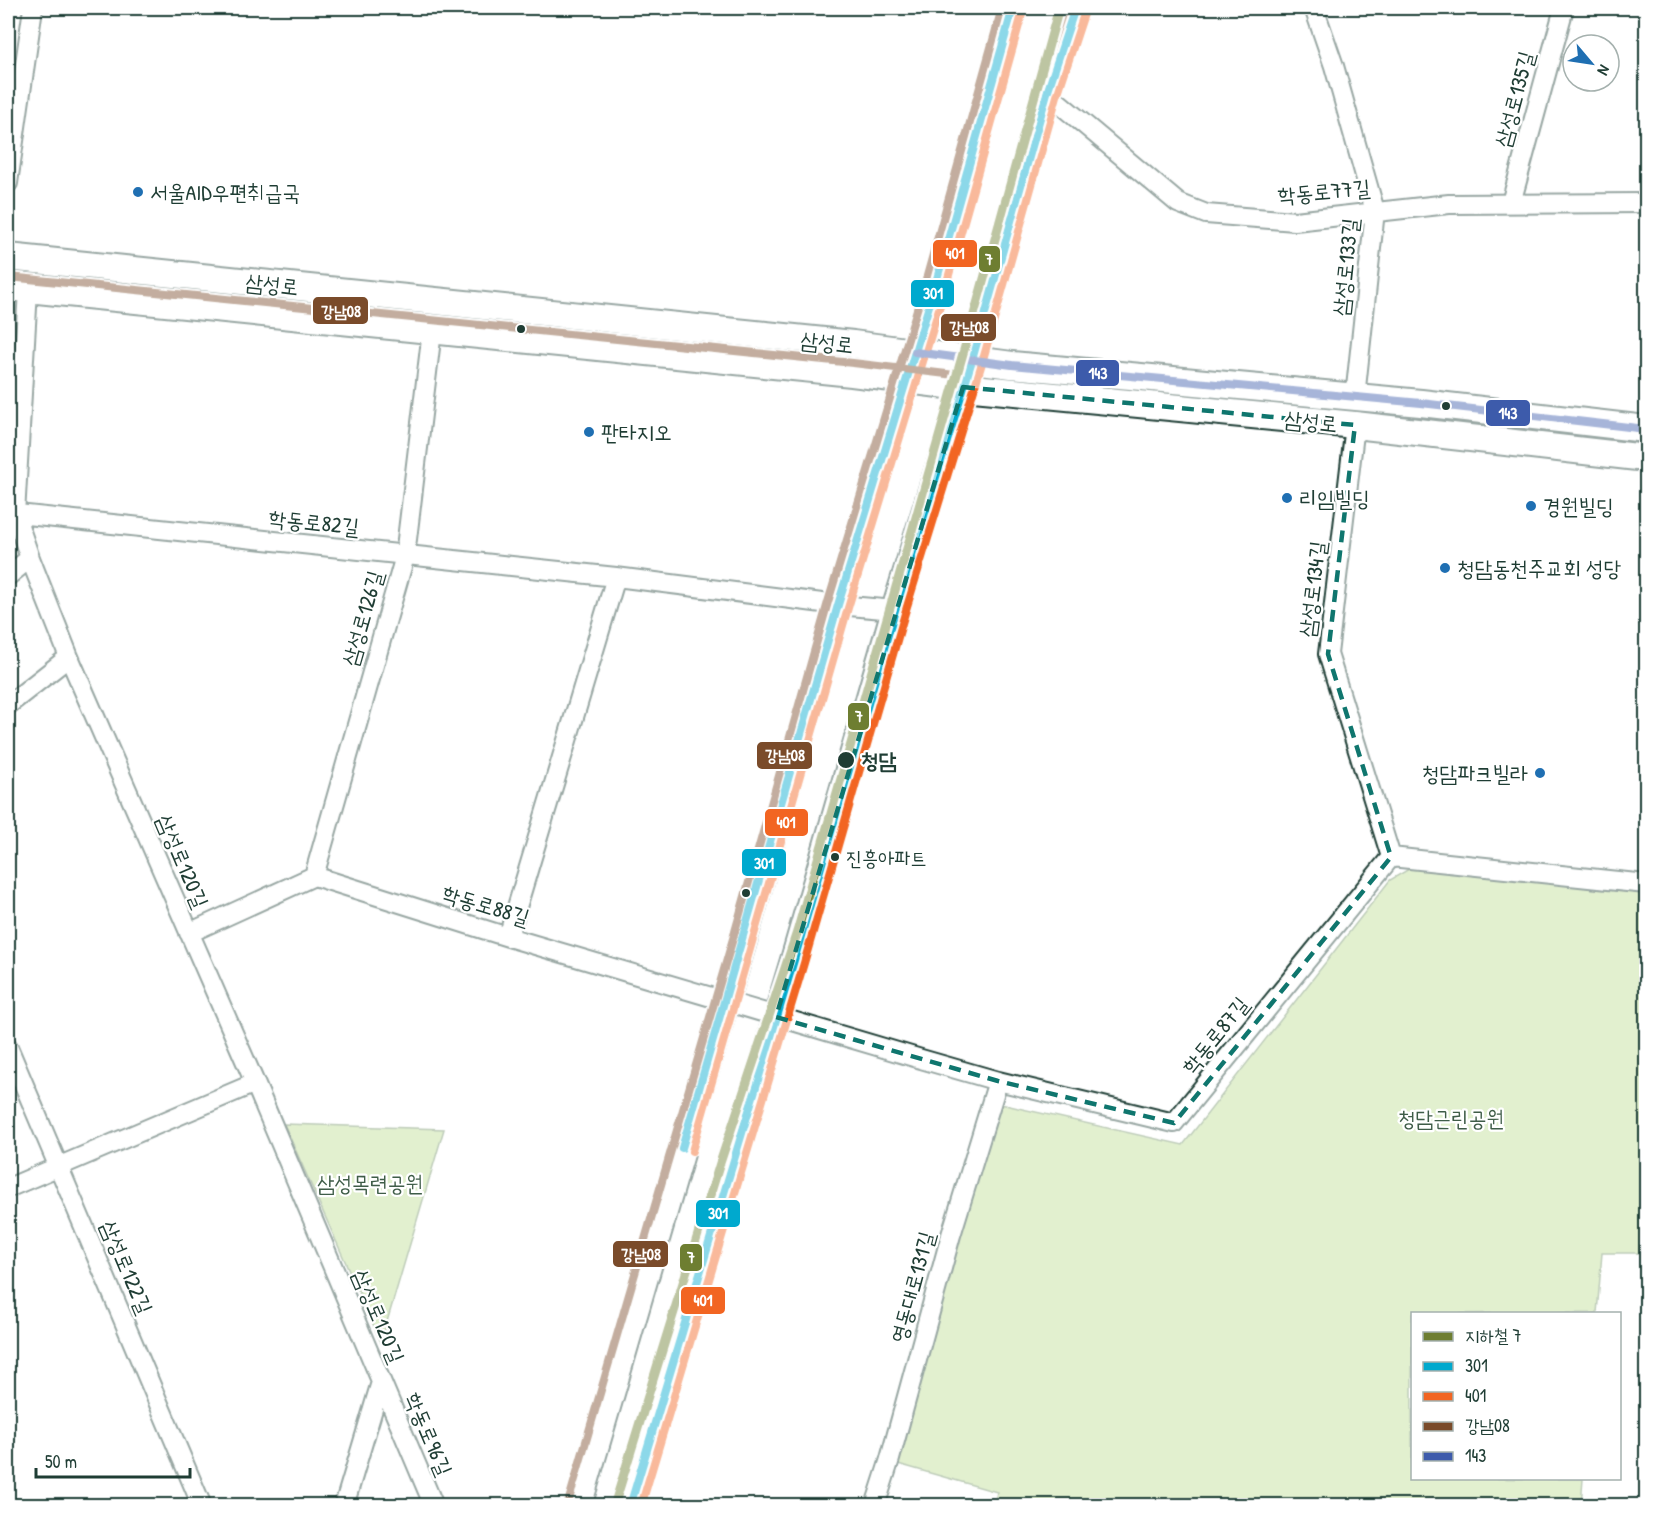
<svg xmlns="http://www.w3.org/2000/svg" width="1654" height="1513" font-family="'Patrick Hand','Poor Story',sans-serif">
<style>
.park{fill:#bfde96;stroke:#6f8e65;stroke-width:1.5}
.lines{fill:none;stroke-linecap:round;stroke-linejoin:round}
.minor-casing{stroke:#1f3d34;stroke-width:22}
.secondary-casing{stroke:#1f3d34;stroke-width:30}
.minor{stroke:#fff;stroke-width:18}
.secondary{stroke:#fff;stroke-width:26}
.bus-1-casing{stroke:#fff;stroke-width:12}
.bus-2-casing{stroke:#fff;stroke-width:12}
.bus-3-casing{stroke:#fff;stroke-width:12}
.bus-4-casing{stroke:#fff;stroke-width:12}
.bus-1{stroke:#00a9ce;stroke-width:8}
.bus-2{stroke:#f26522;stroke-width:8}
.bus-3{stroke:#7a4b2a;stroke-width:8}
.bus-4{stroke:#3d5bab;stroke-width:8}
.metro-1-casing{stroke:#fff;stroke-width:14}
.metro-1{stroke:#6e7e31;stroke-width:9}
.marked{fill:none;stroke:#0f766e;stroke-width:4.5;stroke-dasharray:12 8;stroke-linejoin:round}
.poi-dot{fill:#1f6fb2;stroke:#fff;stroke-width:2}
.bus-dot{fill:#1f3d34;stroke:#fff;stroke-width:2}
.labels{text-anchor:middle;stroke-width:4.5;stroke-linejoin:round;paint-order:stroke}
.bus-label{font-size:20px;fill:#1f3d34;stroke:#fff;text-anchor:start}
.street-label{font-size:22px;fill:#1f3d34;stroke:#fff}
.poi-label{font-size:22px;fill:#1f3d34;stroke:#fff;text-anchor:start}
.stop-label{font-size:22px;font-weight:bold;fill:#1f3d34;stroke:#fff;text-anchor:start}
.park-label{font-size:22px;fill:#3f5d48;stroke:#fff}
.line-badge{stroke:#fff;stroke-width:2}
.badge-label{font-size:16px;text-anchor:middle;font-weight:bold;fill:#fff}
</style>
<rect width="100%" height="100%" fill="#fff"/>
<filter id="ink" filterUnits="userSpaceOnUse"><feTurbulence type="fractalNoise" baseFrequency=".0167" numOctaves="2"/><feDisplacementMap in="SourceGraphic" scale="12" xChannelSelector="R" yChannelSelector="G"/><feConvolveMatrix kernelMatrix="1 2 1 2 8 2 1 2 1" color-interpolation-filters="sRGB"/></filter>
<g filter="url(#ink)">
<path class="park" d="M1416,865l230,27v361h-44l-5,60 -185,1v164l171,1 -2,26h-587l3,-13 -106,-30 105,-359 187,42 207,-265z
M284,1124l160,5 -63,213z"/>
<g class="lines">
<g class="minor-casing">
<path id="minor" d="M1314,8l20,58 41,145 -20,186
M1047,93l131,110 28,11 89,7 154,-17 197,-1
M8,183l25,-175
M1511,203l53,-195
M28,290l-13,224 15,44 39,99 186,426 179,423
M1355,425l-27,229 63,203
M8,513l608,64 222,28 57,5
M8,576l22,-18
M8,705l61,-48
M1391,857l255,27
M314,876l91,-320 27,-225
M189,933l125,-57 194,61 413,122 77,22 176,42 217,-266
M508,937l108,-360
M8,1047l194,459
M8,1188l247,-105
M344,1506l37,-124
M875,1506l15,-47 61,-224 47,-154"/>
</g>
<g class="secondary-casing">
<path id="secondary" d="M8,257l845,87 159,21 409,38 225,26
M8,287l844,86 111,14 392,38 291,33
M578,1506l166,-568 94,-333 97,-319 78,-278
M630,1506l164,-546 101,-350 77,-250 75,-267 28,-85"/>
</g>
<use href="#minor" class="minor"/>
<use href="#secondary" class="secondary"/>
<g class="bus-1-casing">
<path id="bus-1" d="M682,1148l156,-543 97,-319 78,-278
M630,1506l164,-546 101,-350 77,-250 75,-267 28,-85"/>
</g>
<g class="bus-2-casing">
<path id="bus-2" d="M692,1151l156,-543 97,-319 78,-278
M641,1506l163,-543 101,-350 77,-250 75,-267 28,-85"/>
</g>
<g class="bus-3-casing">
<path id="bus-3" d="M9,277l844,86 102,12 82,-285 27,-82
M568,1503l166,-568 94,-333 97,-319 77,-275"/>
</g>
<g class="bus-4-casing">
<path id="bus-4" d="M915,352l97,13 409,38 225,26"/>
</g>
<use href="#bus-1" class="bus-1"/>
<use href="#bus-2" class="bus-2"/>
<use href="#bus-3" class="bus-3"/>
<use href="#bus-4" class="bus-4"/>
<g class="metro-1-casing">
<path id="metro-1" d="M614,1506l106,-343 77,-231 175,-610 87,-314"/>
</g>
<use href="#metro-1" class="metro-1"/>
</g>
</g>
<path d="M0 0H1654V1513H0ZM963,387l392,38 -27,229 63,203 -217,266 -176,-42 -222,-64z" fill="#fff" fill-opacity=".55" fill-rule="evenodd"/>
<path class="marked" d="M963,387l392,38 -27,229 63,203 -217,266 -176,-42 -222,-64z"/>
<g class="poi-dot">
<circle cx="138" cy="192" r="6"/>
<circle cx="589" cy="432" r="6"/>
<circle cx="1287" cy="498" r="6"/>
<circle cx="1531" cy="506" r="6"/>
<circle cx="1445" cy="568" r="6"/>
<circle cx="1540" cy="773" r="6"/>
</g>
<g class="bus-dot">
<circle cx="521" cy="329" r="5"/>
<circle cx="1446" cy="406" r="5"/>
<circle cx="846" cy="760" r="9"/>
<circle cx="835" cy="857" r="5"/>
<circle cx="746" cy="893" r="5"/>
</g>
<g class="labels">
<g class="bus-label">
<text x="846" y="865">진흥아파트</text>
</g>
<g class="street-label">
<text transform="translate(1514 99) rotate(-75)" y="8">삼성로135길</text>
<text transform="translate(1324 191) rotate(-5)" y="8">학동로77길</text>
<text transform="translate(1345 267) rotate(-84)" y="8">삼성로133길</text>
<text transform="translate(272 284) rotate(6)" y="8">삼성로</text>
<text transform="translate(827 342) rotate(6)" y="8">삼성로</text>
<text transform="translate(1311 421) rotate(6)" y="8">삼성로</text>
<text transform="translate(314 522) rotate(6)" y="8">학동로82길</text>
<text transform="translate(1312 589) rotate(-83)" y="8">삼성로134길</text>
<text transform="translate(362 618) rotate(-74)" y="8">삼성로126길</text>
<text transform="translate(183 861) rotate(67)" y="8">삼성로120길</text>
<text transform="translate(486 905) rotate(17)" y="8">학동로88길</text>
<text transform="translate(1215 1035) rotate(-51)" y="8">학동로87길</text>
<text transform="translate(127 1267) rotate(67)" y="8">삼성로122길</text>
<text transform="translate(912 1287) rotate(-75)" y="8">영동대로131길</text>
<text transform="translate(379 1316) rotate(67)" y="8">삼성로120길</text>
<text transform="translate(429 1434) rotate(67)" y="8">학동로96길</text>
</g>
<g class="poi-label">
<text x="150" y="200">서울AID우편취급국</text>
<text x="601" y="440">판타지오</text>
<text x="1299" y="506">리임빌딩</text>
<text x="1543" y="514">경원빌딩</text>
<text x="1457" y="576">청담동천주교회 성당</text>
<text x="1528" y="781" text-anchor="end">청담파크빌라</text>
</g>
<g class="stop-label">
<text x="861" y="768">청담</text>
</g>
<g class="park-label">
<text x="1451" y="1126">청담근린공원</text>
<text x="370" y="1191">삼성목련공원</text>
</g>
</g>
<g class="line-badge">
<rect x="932" y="239" width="46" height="29" rx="6" fill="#f26522"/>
<rect x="978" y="245" width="23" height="28" rx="6" fill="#6e7e31"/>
<rect x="910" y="279" width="45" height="29" rx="6" fill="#00a9ce"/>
<rect x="312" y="296" width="57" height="29" rx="6" fill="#7a4b2a"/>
<rect x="940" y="313" width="57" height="29" rx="6" fill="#7a4b2a"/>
<rect x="1075" y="359" width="45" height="28" rx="6" fill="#3d5bab"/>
<rect x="1485" y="399" width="46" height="28" rx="6" fill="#3d5bab"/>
<rect x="847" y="702" width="23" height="29" rx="6" fill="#6e7e31"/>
<rect x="756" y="741" width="57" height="29" rx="6" fill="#7a4b2a"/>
<rect x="764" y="808" width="45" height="29" rx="6" fill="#f26522"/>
<rect x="741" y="848" width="46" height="29" rx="6" fill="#00a9ce"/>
<rect x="695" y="1199" width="46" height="29" rx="6" fill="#00a9ce"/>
<rect x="612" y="1240" width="57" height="28" rx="6" fill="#7a4b2a"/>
<rect x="679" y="1243" width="24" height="29" rx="6" fill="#6e7e31"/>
<rect x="680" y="1286" width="46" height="29" rx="6" fill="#f26522"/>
</g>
<g class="badge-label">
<text x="955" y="259">401</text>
<text x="989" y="265">7</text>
<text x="933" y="299">301</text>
<text x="341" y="317">강남08</text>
<text x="969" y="333">강남08</text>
<text x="1098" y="379">143</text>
<text x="1508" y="419">143</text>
<text x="859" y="722">7</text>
<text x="785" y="761">강남08</text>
<text x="786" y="828">401</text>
<text x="764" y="869">301</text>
<text x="718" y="1219">301</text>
<text x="641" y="1260">강남08</text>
<text x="691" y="1263">7</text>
<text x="703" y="1306">401</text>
</g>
<rect width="1654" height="1513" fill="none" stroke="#fff" stroke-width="30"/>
<rect x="15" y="15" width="1624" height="1483" fill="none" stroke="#1f3d34" stroke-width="2" filter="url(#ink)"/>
<rect x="1411" y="1312" width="210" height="168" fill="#ffffff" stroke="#a5b1ae" stroke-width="1.5"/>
<rect x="1423" y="1332" width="30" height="9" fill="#6e7e31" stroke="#a5b1ae" stroke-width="1.5"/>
<text x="1465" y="1342" font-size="18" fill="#1f3d34">지하철 7</text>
<rect x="1423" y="1362" width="30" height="9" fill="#00a9ce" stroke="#a5b1ae" stroke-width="1.5"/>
<text x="1465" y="1372" font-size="18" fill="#1f3d34">301</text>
<rect x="1423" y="1392" width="30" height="9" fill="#f26522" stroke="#a5b1ae" stroke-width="1.5"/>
<text x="1465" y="1402" font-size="18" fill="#1f3d34">401</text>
<rect x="1423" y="1422" width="30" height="9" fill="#7a4b2a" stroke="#a5b1ae" stroke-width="1.5"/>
<text x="1465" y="1432" font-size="18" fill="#1f3d34">강남08</text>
<rect x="1423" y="1452" width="30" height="9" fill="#3d5bab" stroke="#a5b1ae" stroke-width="1.5"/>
<text x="1465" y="1462" font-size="18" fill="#1f3d34">143</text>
<g transform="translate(1591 63) rotate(119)"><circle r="28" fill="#ffffff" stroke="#a5b1ae" stroke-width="1.5"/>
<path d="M0-4.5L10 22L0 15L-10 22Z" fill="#1f6fb2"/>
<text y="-9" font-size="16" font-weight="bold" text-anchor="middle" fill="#1f3d34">N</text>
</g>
<path d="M36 1468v9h154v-9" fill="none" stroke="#1f3d34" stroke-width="3"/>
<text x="45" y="1468" font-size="18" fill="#1f3d34" stroke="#ffffff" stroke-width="4.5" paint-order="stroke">50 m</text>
</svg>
